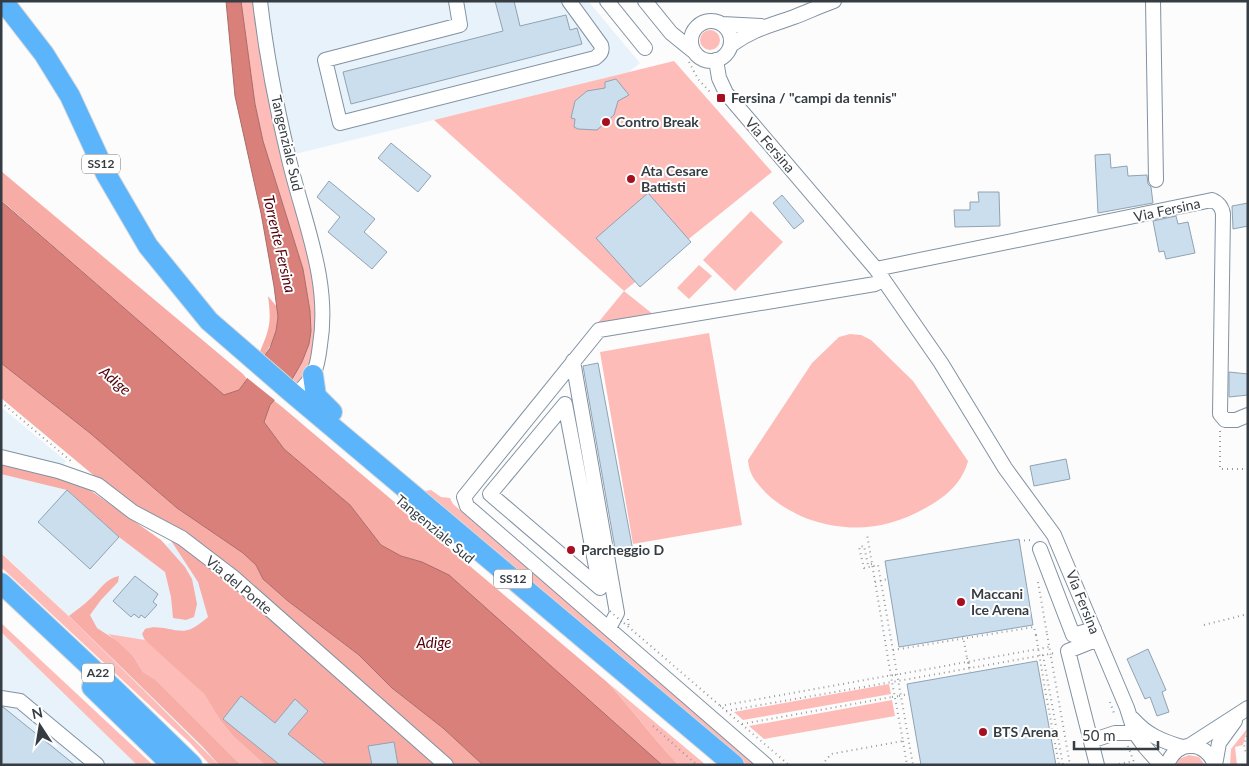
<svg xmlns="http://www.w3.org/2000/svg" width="1249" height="766" font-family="Lato,sans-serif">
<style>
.built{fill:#e8f2fb}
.green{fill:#fdbcb7}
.forest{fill:#f8aca6}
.water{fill:#da807b;stroke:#a86c6a}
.pier{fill:#fcfcfc}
.building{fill:#cbdeee;stroke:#91a2b2}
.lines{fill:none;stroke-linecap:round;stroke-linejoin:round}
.minor-casing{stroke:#8192a2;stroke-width:16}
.highway-casing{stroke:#d7d8d9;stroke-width:22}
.path{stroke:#979b9e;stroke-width:2;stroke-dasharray:1 4;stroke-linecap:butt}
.minor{stroke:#fff;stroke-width:14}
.highway{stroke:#5cb4fa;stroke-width:20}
.path-bridge{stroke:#979b9e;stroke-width:2;stroke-dasharray:1 4;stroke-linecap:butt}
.poi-dot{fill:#a60f20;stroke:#fff;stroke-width:2}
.labels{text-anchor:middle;stroke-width:4;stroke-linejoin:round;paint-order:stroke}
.shield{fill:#fff;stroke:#72777b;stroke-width:1}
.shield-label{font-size:12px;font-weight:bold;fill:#353d43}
.poi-label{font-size:14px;font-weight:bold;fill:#353d43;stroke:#fff;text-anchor:start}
.street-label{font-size:14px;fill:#353d43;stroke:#fff}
.water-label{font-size:15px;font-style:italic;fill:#550009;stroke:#fff}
</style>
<rect width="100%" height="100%" fill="#fcfcfc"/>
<path class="built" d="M263,1h325l52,62 -11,9 -338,83z
M1,407l65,54 -4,7 -61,-14z
M1,460l79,23 87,62 10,-8 262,228h-220l-144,-143 -74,-70z
M1,632l42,40 94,93h-136z"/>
<path class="green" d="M241,1h16l56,265c5,47 10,80 -16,121l-6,-6 11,-19 9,-31 -1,-20 -7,-42 -40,-128 -8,-37z
M700 40a10 10 0 1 1 20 0a10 10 0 1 1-20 0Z
M674,61l98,111 -148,119 30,24 -57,9 27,-33 -190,-171z
M751,211l32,31 -48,49 -32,-31z
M699,265l13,11 -23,23 -12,-11z
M709,333l33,192 -109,19 -33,-192z
M850,334l11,1 10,5 42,41 55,80c-5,20 -21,35 -39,45 -39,23 -77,28 -121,13 -15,-6 -31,-15 -42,-26 -10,-11 -17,-18 -18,-33l64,-97 27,-26z
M431,490l10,7 9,1 3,6 7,6 296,255h-13l-324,-273z
M1,553l74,69 144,143h-9l-20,-22 -189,-176z
M1,623l152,142h-16l-136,-133z
M108,634l37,6 8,6 51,48 16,26 13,16 32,29h-24l-85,-85 -13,-8 -10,-16z
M607,682l99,83h-27c-26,-26 -47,-56 -72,-83z
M889,684l2,10 -148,26 -9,-8z
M892,700l3,16 -131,23 -15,-13z
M1247,729l-4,16 -8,2 2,18h-7l1,-16z
M1189,755l10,2 6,8h-29l3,-6z"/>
<path class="forest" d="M1,171l242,203 4,5 -8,11 -15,6 -223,-196z
M268,296c3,4 8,9 10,13 4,18 -6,36 -16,49l-4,-2c11,-26 14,-31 10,-60z
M1,363l89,70 87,75 66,45 13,12 7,14 25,22 71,54 33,33 51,40 40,37h-29l-109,-95 -217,-166 -127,-106z
M273,400l8,6 326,276c25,27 46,57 72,83h-17l-240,-203 -21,-6 -20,-11 -31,-40 -66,-56 -20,-27 6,-17z
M1,460l79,23 81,57 24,27 7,12 5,25 -3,13 -8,3 -13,-2 -2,-21 -6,-25 -46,-35 -52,-47 -66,-16z
M168,536h7l268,229h-178l-32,-29 -13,-16 -16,-26 -59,-54 -3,-6 3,-5c16,-6 32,6 46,0 6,-3 12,-8 17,-12l-10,-35z
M119,576l-1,6 -17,18 -11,15 7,13 20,13 16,15 10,16 13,8 85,85h-22l-16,-18 -134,-131c7,-6 15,-11 22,-18 9,-8 15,-20 28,-22z"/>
<path class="water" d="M226,1h15l14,103 8,37 40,128 7,42 1,20 -2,13 -7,18 -11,19 -21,24 -6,17 20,27 66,56 31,40 20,11 21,6 27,13 213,190h-179l-40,-37 -51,-40 -33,-33 -71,-54 -25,-22 -7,-14 -13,-12 -66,-45 -87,-75 -89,-70v-162l223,194 15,-5 31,-42 6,-17 2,-14 -4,-31 -13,-73 -26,-117z"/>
<path class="pier" d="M260,357l32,26 -16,18 -30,-24z"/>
<path class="building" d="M495,1h19l6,25 46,-11 4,15 7,-2 5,16 -231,60 -8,-32 160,-41z
M616,79l13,16 -11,6 -4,14 -17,15 -19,-1 -4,-2 1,-8 -4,-1 4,-17 12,-10 18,-3v-6z
M391,143l40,33 -13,16 -40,-34z
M1110,154l1,14 16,-2 1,10 19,-1 1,9 3,3 2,16 -55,10 -3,-58z
M329,181l46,38 -11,13 23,20 -15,17 -44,-37 12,-15 -23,-20z
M978,192h21l1,34 -45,1 -1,-17h16v-8h9z
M648,193l43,49 -51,45 -44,-49z
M782,195l22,26 -10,8 -21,-26z
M1248,203v23l-15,3 -1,-23z
M1176,216l2,8 10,-2 7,31 -29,6 -2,-8 -5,1 -6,-31z
M598,363l35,188 -17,3 -33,-188z
M1229,372l19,2v21l-19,2z
M1066,459l4,20 -36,7 -4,-20z
M67,490l52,47 -29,32 -52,-47z
M1019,539l14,86 -134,22 -14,-86z
M135,576l23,18 -5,8 4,3 -12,13 -4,-3 -2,3 -5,-4 -3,3 -18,-16z
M1148,649l18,41 -4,2 7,20 -12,4 -7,-19 -5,2 -18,-40z
M1037,661l19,104h-135l-14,-81z
M241,696l34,27 20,-24 13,12 -20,23 39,31h-47l-57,-46z
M1,707h2l72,58h-74z
M394,742l4,23h-26l-4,-19z"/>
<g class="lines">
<g class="minor-casing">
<path id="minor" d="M260,1c6,52 16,104 28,154 14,63 43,124 32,190 -1,9 -3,22 -7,30 -4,7 -12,14 -17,21
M456,1l4,24 -135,35 15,63 255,-65c5,-4 8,-6 6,-13l-32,-44
M607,1l38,47
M645,1l26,32 21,17
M1153,1l3,179
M691 41a20 20 0 1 1 40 0a20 20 0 1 1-40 0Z
M722,24l39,2
M731,45c22,-16 38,-19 63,-28 13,-5 26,-11 40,-16
M716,60l3,18 7,15 150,176 65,94 64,105 49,67 73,173 8,25 10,14 16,18
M876,269l336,-69c7,3 10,7 11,14l-3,200 5,6h11l12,-5
M573,361l44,252 -8,15
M565,404l35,184 -110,-94z
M1,457l57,14 40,14 35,27 49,26 51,39 213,188
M1040,549l33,86 21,-6
M1,698l19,3 77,64
M1133,719c14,16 29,22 49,28
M1091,741l24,-8h20
M1189,746l59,-38
M766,765l-299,-259 -3,-9 135,-167 276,-46 8,-5
M1097,765l-29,-114 30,-12
M1167,765c9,-26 39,-25 48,0
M1215,765l4,-22 16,-22"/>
</g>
<g class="highway-casing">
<path id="highway" d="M3,1l41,53 26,42 36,78 42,72 61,75 83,72 442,372
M313,375l3,21 16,16
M1,583l114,107 77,75
M92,687l80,78"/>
</g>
<path class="path" d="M689,62l9,17 14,15
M1,402l71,60
M1220,431v38h28
M1019,541l12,-1
M872,564l-4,1 -4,-19 -5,1 5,21 14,-3 35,200
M875,582l13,-3
M1038,582l9,52
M628,619l1,9
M624,623l165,142
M1204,625l44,-11
M893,650l141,-23 2,8
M1043,655l20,110
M1051,657l19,108
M967,658l3,10
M895,675l154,-28
M1045,689l14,76
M899,696l10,-2
M1110,702l5,14
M720,706l167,-30
M726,711l166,-29 -25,-148
M742,724l150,-27
M653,726l44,39
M1248,731l-4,14 2,9 2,1
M903,741l4,24
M1128,746l7,19
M822,765l9,-11 72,-13 -11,-59 163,-29
M1114,765l20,-4"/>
<use href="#minor" class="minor"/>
<use href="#highway" class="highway"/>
<path class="path-bridge" d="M610,611l12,11
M1047,634l4,23
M1036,635l9,54
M963,636l4,22
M968,662l2,10
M887,676l8,-1
M892,697l7,-1"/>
</g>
<g class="poi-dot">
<rect x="716" y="93" width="10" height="10" rx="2.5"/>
<circle cx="606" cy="122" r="5"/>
<circle cx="631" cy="179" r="5"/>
<circle cx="571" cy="550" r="5"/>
<circle cx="961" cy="602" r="5"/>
<circle cx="983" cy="732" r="5"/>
</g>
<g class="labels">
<g class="shield">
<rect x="82" y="154.5" width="38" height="19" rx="4"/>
<rect x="494" y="569.5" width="38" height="19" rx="4"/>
<rect x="82" y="663.5" width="32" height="19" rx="4"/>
</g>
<g class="shield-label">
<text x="101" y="168">SS12</text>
<text x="513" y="583">SS12</text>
<text x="98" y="677">A22</text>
</g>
<g class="poi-label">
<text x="731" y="103">Fersina / "campi da tennis"</text>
<text x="616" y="127">Contro Break</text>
<text x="641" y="176">Ata Cesare<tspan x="641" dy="16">Battisti</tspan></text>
<text x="581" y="555">Parcheggio D</text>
<text x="971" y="599">Maccani<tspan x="971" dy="16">Ice Arena</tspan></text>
<text x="993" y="737">BTS Arena</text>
</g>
<g class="street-label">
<text transform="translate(287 143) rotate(77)" y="5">Tangenziale Sud</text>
<text transform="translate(770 145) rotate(49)" y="5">Via Fersina</text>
<text transform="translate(1167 210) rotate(-12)" y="5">Via Fersina</text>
<text transform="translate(435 529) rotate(40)" y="5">Tangenziale Sud</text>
<text transform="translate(239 585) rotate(40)" y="5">Via del Ponte</text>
<text transform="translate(1083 602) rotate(68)" y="5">Via Fersina</text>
</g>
<g class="water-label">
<text transform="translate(279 244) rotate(77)" y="5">Torrente Fersina</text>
<text transform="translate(115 381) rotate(40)" y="5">Adige</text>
<text x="434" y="648">Adige</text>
</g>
</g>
<rect width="1249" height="766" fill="none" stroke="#353d43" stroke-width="5"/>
<g transform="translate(40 726) rotate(348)" stroke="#ffffff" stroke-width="4" paint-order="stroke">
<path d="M0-4L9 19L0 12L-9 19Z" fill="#353d43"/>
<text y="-8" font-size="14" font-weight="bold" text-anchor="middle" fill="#353d43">N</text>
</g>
<path d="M1074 741v8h84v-8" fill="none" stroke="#353d43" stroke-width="2.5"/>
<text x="1082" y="741" font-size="15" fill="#353d43" stroke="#ffffff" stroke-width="4" paint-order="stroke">50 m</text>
</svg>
